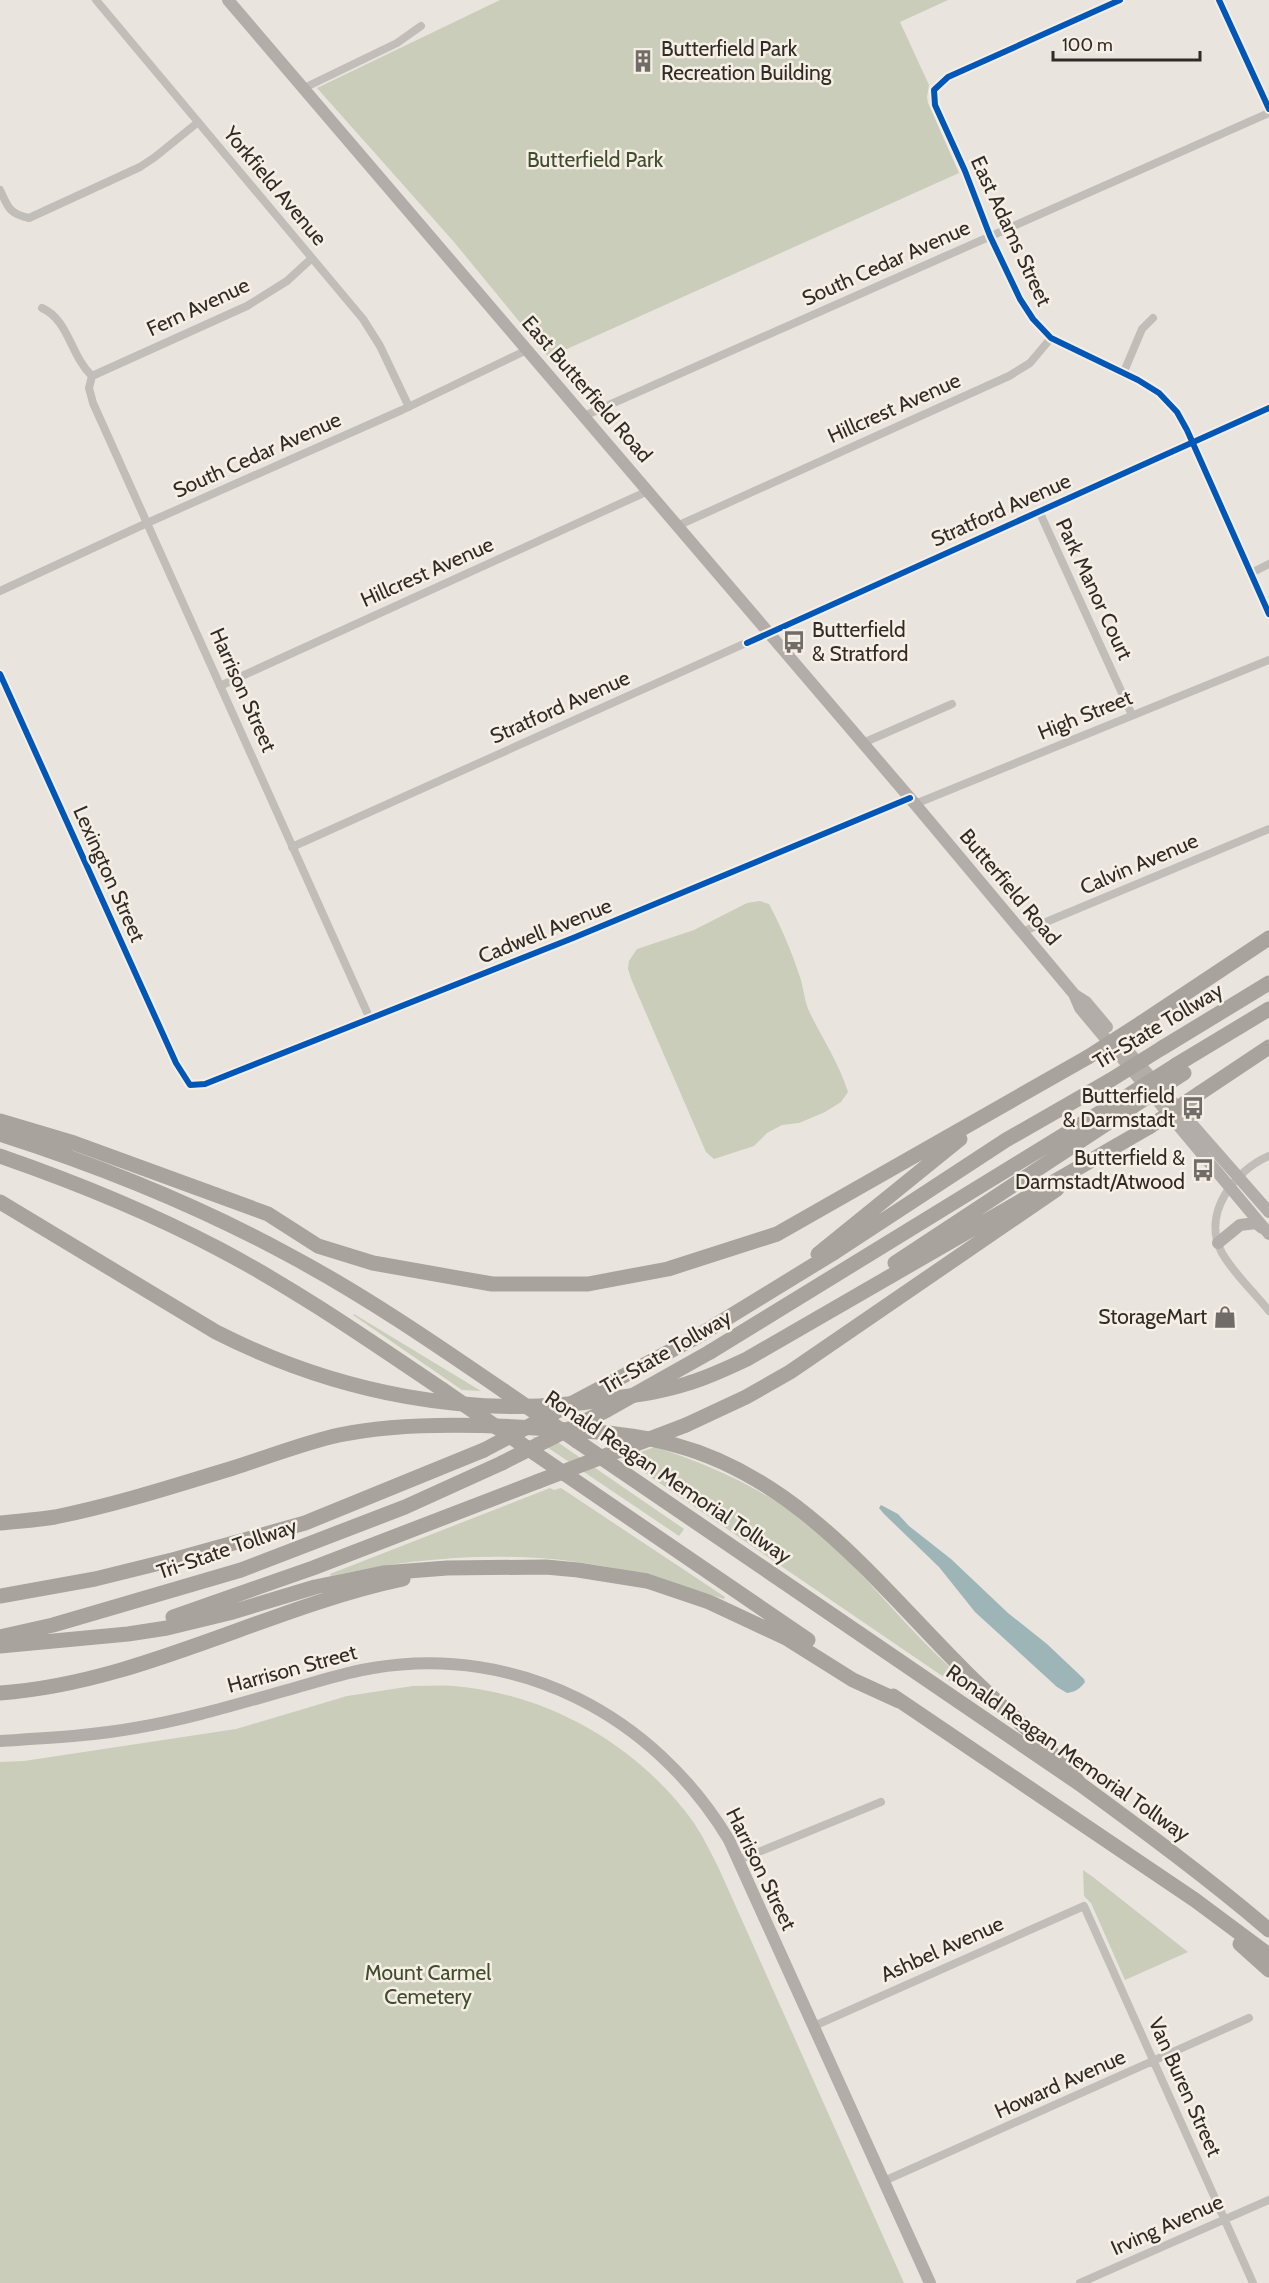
<svg xmlns="http://www.w3.org/2000/svg" width="1269" height="2283" font-family="Cabin,sans-serif">
<style>
.green{fill:#c9cdba}
.water{fill:#9db5b7}
.lines{fill:none;stroke-linecap:round;stroke-linejoin:round}
.street{stroke:#c1bdb8;stroke-width:8}
.secondary{stroke:#b2ada8;stroke-width:12}
.highway{stroke:#a8a39d;stroke-width:15}
.highway-bridge{stroke:#a8a39d;stroke-width:15}
.cycleway-casing{stroke:#f6efe5;stroke-width:10}
.cycleway{stroke:#0057b8;stroke-width:6}
.labels{text-anchor:middle;stroke-width:5;stroke-linejoin:round;paint-order:stroke}
.poi-label{font-size:21px;fill:#312b27;stroke:#f6efe5;text-anchor:end}
.park-label{font-size:21px;fill:#3f4c2e;stroke:#f6efe5}
.street-label{font-size:21px;fill:#312b27;stroke:#f6efe5}
</style>
<rect width="100%" height="100%" fill="#e9e5de"/>
<path class="green" d="M500,0h448l-48,22 29,63 -2,12 1,6 31,70 -401,180 -8,6 -96,-117 -137,-154z
M760,901l9,3c12,23 23,48 31,73 4,12 4,24 10,36 13,27 29,50 38,79l-7,10 -16,10 -26,11 -17,2 -15,8 -13,13 -40,13 -8,-7 -74,-171 -4,-12 1,-8 8,-12 57,-19 53,-27z
M354,1314l127,77 -19,-1 -109,-75z
M532,1437l21,2 131,90 -5,7z
M655,1447c51,16 99,38 143,69 46,34 82,81 122,122 19,20 40,38 59,57l-3,4 -353,-241z
M550,1488l4,2 7,-2 164,109 -1,2c-48,-15 -97,-31 -147,-37 -83,-11 -165,-4 -246,14l-1,-2z
M413,1686c14,0 28,-1 41,0 95,8 185,60 240,137 10,15 18,32 26,48l184,412h-904v-521l24,-1 212,-32 111,-33z
M1083,1870l10,7 95,75 -63,28 -34,-77 -7,-7z"/>
<path class="water" d="M881,1505l17,9 11,12 42,33 57,54 39,31 37,35 1,3c-5,7 -10,10 -18,11l-10,-6 -82,-75 -36,-45 -55,-53 -5,-6z"/>
<g class="lines">
<path class="street" d="M96,0l267,319 17,27 29,61
M1120,0l-172,77 -14,13 1,15 30,66 25,65 30,63 13,20 18,19 87,42 21,13 18,19 10,18 82,184
M1219,0l50,109
M304,88l93,-45 24,-17
M0,190c8,17 9,24 29,28l111,-51 15,-10 42,-34
M42,308c27,12 28,47 50,68
M1123,374l19,-45 11,-11
M92,376l-3,12 4,15 277,616
M92,376l155,-70 40,-25 25,-23
M584,416l685,-303
M1039,511l93,204
M677,526l332,-150 21,-13 21,-25
M1251,573l18,-9
M0,591l147,-68 255,-113 125,-60
M0,674l176,389 14,22 15,-1 368,-146 337,-140
M220,686l428,-195
M863,743l89,-39
M915,804l354,-144
M292,847l977,-439
M1022,932l247,-103
M1269,1156c-35,15 -68,58 -47,97 12,21 32,39 47,58
M739,1860l142,-58
M814,2026l270,-120 169,377
M884,2181l365,-163
M1080,2283l189,-83"/>
<path class="secondary" d="M228,0l687,804 159,190 6,14 189,226
M1075,995l11,7 21,25
M1118,1040l151,172
M1218,1243l22,-18 16,-2 6,5
M0,1741c45,-3 91,-5 135,-13 55,-9 109,-26 163,-41 25,-7 49,-15 75,-19 145,-24 281,47 356,172l201,443"/>
<path class="highway" d="M1141,1023l128,-85
M1162,1048l107,-65
M1176,1065l93,-56
M1200,1093l69,-46
M0,1121l74,22 194,71 50,32 55,17 119,21h96l80,-15 109,-35 311,-177
M0,1134c100,32 197,71 289,121 75,40 145,88 215,136
M0,1156c75,26 149,56 219,93 78,41 151,92 224,141
M0,1202l216,130c120,61 259,89 392,67 28,-4 54,-7 81,-16 20,-6 39,-15 58,-24l402,-232
M818,1254l142,-115
M895,1263l237,-156
M693,1339l142,-87 171,-112 103,-59
M710,1352l414,-254
M686,1425l60,-28 44,-25 267,-183
M508,1435l300,205
M577,1441l503,343c64,47 128,94 189,146
M0,1523c18,-2 37,-3 55,-6 60,-12 119,-31 178,-49 35,-11 70,-25 106,-33 60,-13 134,-11 196,-7 46,3 94,4 140,17 123,33 201,137 287,223 39,40 83,73 118,116
M0,1596l95,-17 81,-20 129,-36 179,-73
M173,1617l140,-49 226,-87
M0,1637l53,-12 188,-55 164,-63 97,-44
M0,1646l128,-12 39,-6 62,-15 86,-26 68,-14 64,-5 99,-1 32,3 69,11 62,21 77,36 67,42 46,21
M0,1693c140,-10 266,-85 403,-114
M893,1696l302,204 74,55
M1240,1944l29,26"/>
<path class="highway-bridge" d="M1088,1057l53,-34
M1109,1081l53,-33
M1124,1098l52,-33
M1132,1107l52,-34
M1149,1127l51,-34
M443,1390l65,45
M504,1391l73,50
M484,1450l209,-111
M502,1463l105,-53 103,-58
M539,1481l147,-56"/>
<g class="cycleway-casing">
<path id="cycleway" d="M1120,0l-172,77 -14,13 1,15 30,66 25,65 30,63 13,20 18,19 87,42 21,13 18,19 10,18 82,184
M1219,0l50,109
M747,643l522,-235
M0,674l176,389 14,22 15,-1 368,-146 337,-140"/>
</g>
<use href="#cycleway" class="cycleway"/>
</g>
<defs>
<g id="building-bare" transform="scale(1.8)"><path d="M-4-6H4V6H1V3H-1V6H-4ZM-2.5-4.3h1.7v1.8h-1.7ZM.8-4.3h1.7v1.8H.8ZM-2.5-1h1.7V.8h-1.7ZM.8-1h1.7V.8H.8Z" fill="#716c67" stroke="#f6efe5" stroke-width="2.5" paint-order="stroke"/></g>
<g id="bus-bare" transform="scale(1.8)"><path d="M-5-6H5V4H4V6H2V4H-2V6H-4V4H-5ZM-3.5-4V0h7V-4ZM-3.5 1.2v1.5H-2V1.2ZM2 1.2v1.5H3.5V1.2Z" fill="#716c67" stroke="#f6efe5" stroke-width="2.5" paint-order="stroke"/></g>
<g id="shop-bare" transform="scale(1.8)"><path d="M-5-2.5h2.3a2.7 3.5 0 0 1 5.4 0H5L5.5 6h-11ZM-1.5-2.5h3a1.5 2.3 0 0 0-3 0Z" fill="#716c67" stroke="#f6efe5" stroke-width="2.5" paint-order="stroke"/></g>
</defs>
<g fill-rule="evenodd">
<use href="#building-bare" x="643" y="61"/>
<use href="#bus-bare" x="794" y="642"/>
<use href="#bus-bare" x="1193" y="1108"/>
<use href="#bus-bare" x="1203" y="1170"/>
<use href="#shop-bare" x="1225" y="1317"/>
</g>
<g class="labels">
<g class="poi-label">
<text x="661" y="56" text-anchor="start">Butterfield Park<tspan x="661" dy="24">Recreation Building</tspan></text>
<text x="812" y="637" text-anchor="start">Butterfield<tspan x="812" dy="24">&amp; Stratford</tspan></text>
<text x="1175" y="1103">Butterfield<tspan x="1175" dy="24">&amp; Darmstadt</tspan></text>
<text x="1185" y="1165">Butterfield &amp;<tspan x="1185" dy="24">Darmstadt/Atwood</tspan></text>
<text x="1207" y="1324">StorageMart</text>
</g>
<g class="park-label">
<text x="595" y="167">Butterfield Park</text>
<text x="428" y="1980">Mount Carmel<tspan x="428" dy="24">Cemetery</tspan></text>
</g>
<g class="street-label">
<text transform="translate(275 186) rotate(50)" y="7">Yorkfield Avenue</text>
<text transform="translate(1011 231) rotate(65)" y="7">East Adams Street</text>
<text transform="translate(886 263) rotate(-24)" y="7">South Cedar Avenue</text>
<text transform="translate(198 307) rotate(-25)" y="7">Fern Avenue</text>
<text transform="translate(587 389) rotate(49)" y="7">East Butterfield Road</text>
<text transform="translate(894 408) rotate(-24)" y="7">Hillcrest Avenue</text>
<text transform="translate(257 455) rotate(-24)" y="7">South Cedar Avenue</text>
<text transform="translate(1001 510) rotate(-24)" y="7">Stratford Avenue</text>
<text transform="translate(427 572) rotate(-24)" y="7">Hillcrest Avenue</text>
<text transform="translate(1094 589) rotate(65)" y="7">Park Manor Court</text>
<text transform="translate(243 690) rotate(66)" y="7">Harrison Street</text>
<text transform="translate(560 707) rotate(-24)" y="7">Stratford Avenue</text>
<text transform="translate(1085 715) rotate(-22)" y="7">High Street</text>
<text transform="translate(1139 864) rotate(-23)" y="7">Calvin Avenue</text>
<text transform="translate(109 874) rotate(66)" y="7">Lexington Street</text>
<text transform="translate(1010 887) rotate(50)" y="7">Butterfield Road</text>
<text transform="translate(545 931) rotate(-22)" y="7">Cadwell Avenue</text>
<text transform="translate(1158 1026) rotate(-31)" y="7">Tri-State Tollway</text>
<text transform="translate(666 1352) rotate(-30)" y="7">Tri-State Tollway</text>
<text transform="translate(668 1477) rotate(34)" y="7">Ronald Reagan Memorial Tollway</text>
<text transform="translate(227 1549) rotate(-19)" y="7">Tri-State Tollway</text>
<text transform="translate(292 1669) rotate(-15)" y="7">Harrison Street</text>
<text transform="translate(1068 1753) rotate(35)" y="7">Ronald Reagan Memorial Tollway</text>
<text transform="translate(761 1869) rotate(64)" y="7">Harrison Street</text>
<text transform="translate(942 1949) rotate(-24)" y="7">Ashbel Avenue</text>
<text transform="translate(1060 2084) rotate(-24)" y="7">Howard Avenue</text>
<text transform="translate(1185 2087) rotate(66)" y="7">Van Buren Street</text>
<text transform="translate(1167 2225) rotate(-24)" y="7">Irving Avenue</text>
</g>
</g>
<path d="M1053 51v9h147v-9" fill="none" stroke="#312b27" stroke-width="3"/>
<text x="1062" y="51" font-size="18" fill="#312b27" stroke="#f6efe5" stroke-width="4.5" paint-order="stroke">100 m</text>
</svg>
